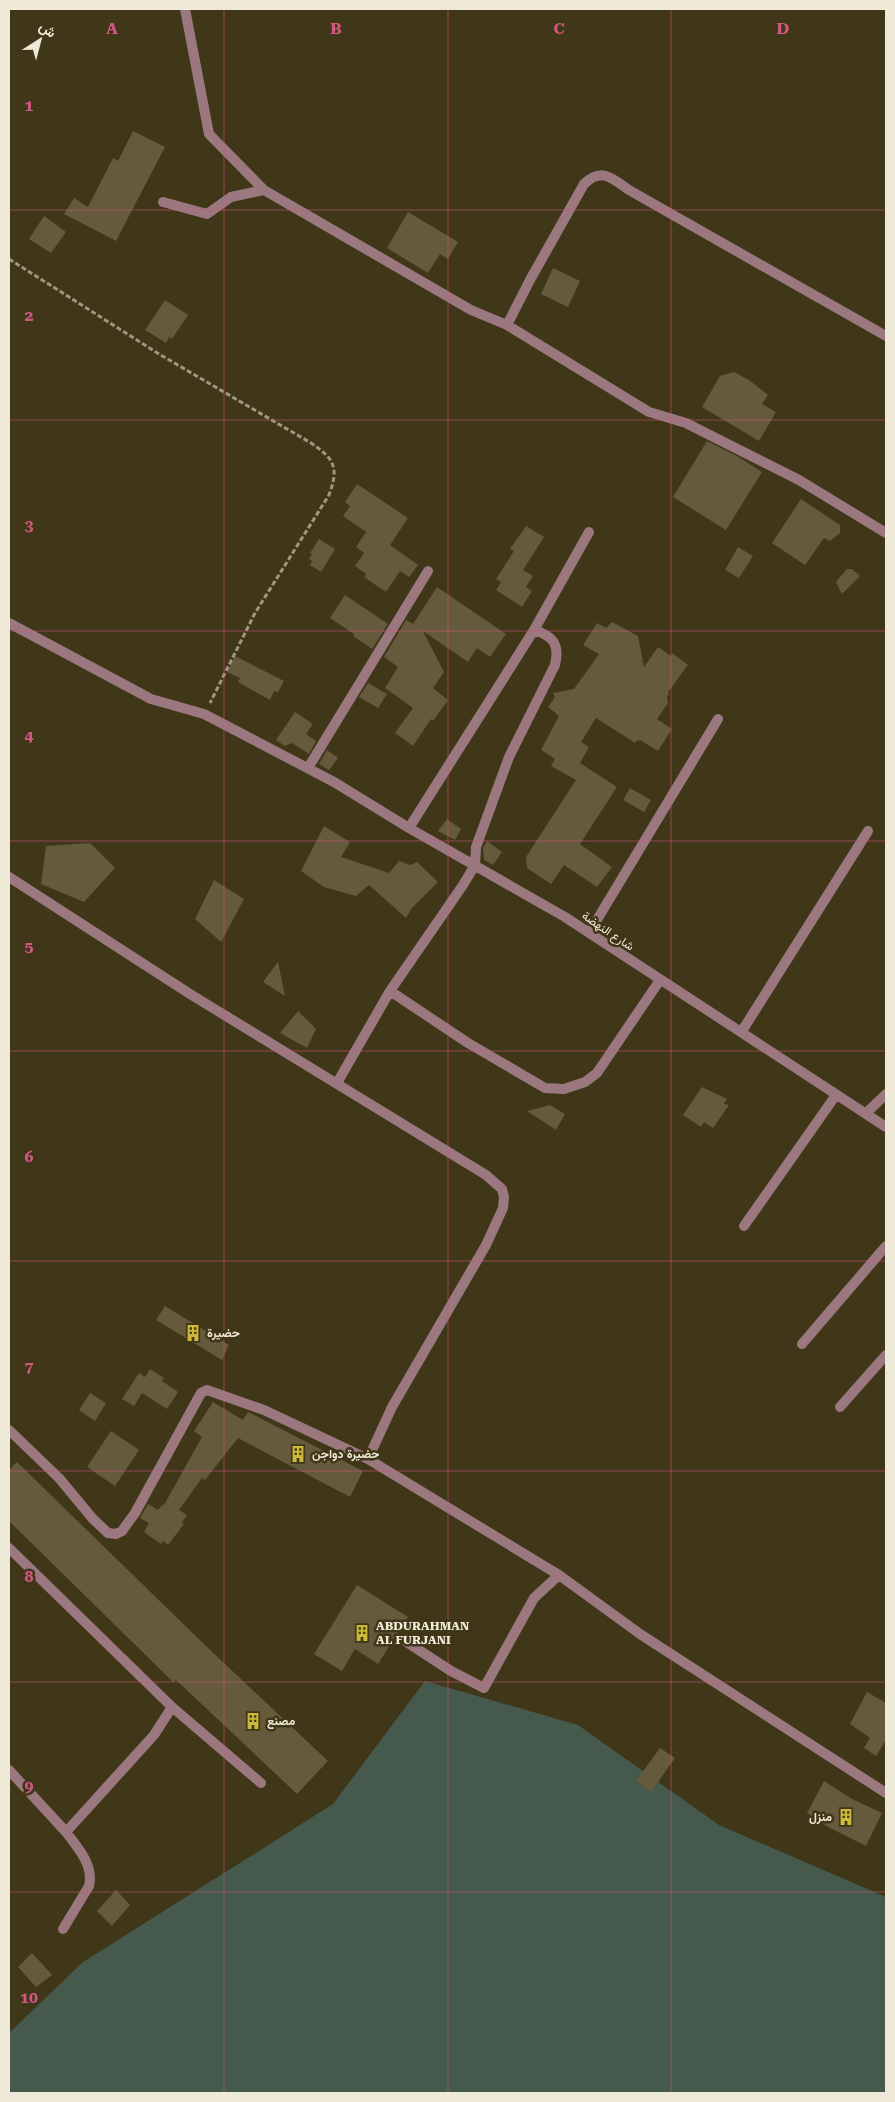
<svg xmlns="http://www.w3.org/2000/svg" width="895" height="2102" font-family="'Roboto Serif',Vazirmatn,serif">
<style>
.green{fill:#45594d}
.building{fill:#655a3b}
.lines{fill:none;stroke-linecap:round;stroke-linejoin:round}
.path{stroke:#9f9780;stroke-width:3;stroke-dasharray:5 2.5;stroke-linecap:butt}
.street{stroke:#9b787f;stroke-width:10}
.grid{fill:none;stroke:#d05780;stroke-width:1;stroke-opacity:0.55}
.labels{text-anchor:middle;stroke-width:5;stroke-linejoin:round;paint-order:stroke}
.street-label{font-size:12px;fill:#efe9d7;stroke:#403618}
.poi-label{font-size:12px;font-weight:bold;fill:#efe9d7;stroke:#403618;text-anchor:start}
.grid-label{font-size:16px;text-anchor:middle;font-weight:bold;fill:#d05780;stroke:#403618;stroke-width:5;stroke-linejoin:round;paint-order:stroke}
</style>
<rect width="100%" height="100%" fill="#403618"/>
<path class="green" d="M425,1681l153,44 141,100 167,72v196h-877v-60l74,-71 250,-158z"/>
<path class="building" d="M133,131l32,16 -49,94 -52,-27 10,-16 14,9 25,-49 5,3z
M408,212l50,30 -10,17 -8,-5 -12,19 -41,-25z
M44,216l22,16 -15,21 -22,-14z
M553,268l27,13 -12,26 -27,-13z
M165,300l23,15 -16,24 -3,-2 -3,6 -21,-13z
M734,372l15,8 19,15 -6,9 14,8 -17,29 -57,-34 18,-31z
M707,441l30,15 25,16 -36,58 -53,-33z
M357,484l51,34 -18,27 28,20 -9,12 -9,-6 -14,21 -22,-15 2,-3 -11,-8 9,-13 -8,-6 10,-15 -23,-16 7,-10 -5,-4z
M801,499l39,26v8l-10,8 -6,-3 -19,27 -33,-22z
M526,526l18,11 -21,33 10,6 -7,11 6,4 -10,16 -26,-17 5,-8 -5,-3 18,-28 -4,-2z
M319,539l16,10 -14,23 -11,-7 2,-4 -3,-2 3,-5 -2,-1z
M738,547l15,9 -14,22 -14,-8z
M847,569h5l8,7 -18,18 -6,-12z
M437,587l69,47 -16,23 -13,-9 -9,14 -45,-31 21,41 -11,16 15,12 -15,21 -2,-2 -18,27 -18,-13 18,-25 -28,-20 13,-21 -14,-10 22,-37 7,4z
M345,595l43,29 -16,25 -19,-13 1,-2 -24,-16z
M612,622l26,14 6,31 14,-20 13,9 1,-3 16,12 -20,27 1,2 -2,3 1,6 -11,16 15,10 -14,22 -18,-11 -1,1 -2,-1 -2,3 -39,-25 -15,24 8,5 -9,16 37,24 -37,57 32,23 -15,20 -33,-22 -13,19 -24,-16 -1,-11 50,-77 -25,-14 4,-7 -14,-9 18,-34 -11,-9 7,-10 -2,-4 21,-4 25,-35 -16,-9 14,-22 9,5z
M235,656l49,25 -6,11 -4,-1 -4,9 -32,-18 2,-4 -13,-6z
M368,683l19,11 -9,14 -19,-11z
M295,712l18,12 -7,10 10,7 -7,13 -17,-11 -7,3 -9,-6z
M327,750l11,8 -9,12 -10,-6z
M630,788l21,12 -7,12 -21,-12z
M447,819l14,10 -6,11 -17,-9z
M324,826l26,16 -9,15 48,16 10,-12 11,4 7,-3 21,20 -26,26 -6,10 -37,-33 -13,11 -32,-9 -23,-16z
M487,841l15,11 -9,13 -9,-5 -1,-12z
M90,843l25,25 -31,34 -43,-18 5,-38z
M214,880l30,19 -23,43 -26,-23z
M278,962l7,34 -22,-14z
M298,1011l18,18 -9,19 -27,-15z
M702,1087l25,12 -3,5 5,1 -16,23 -9,-6 -3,5 -18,-12z
M550,1105l15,9 -9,16 -29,-19z
M165,1306l64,39 -7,15 -66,-40z
M150,1369l14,9 -2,3 16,11 -11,17 -25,-16 -8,13 -12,-7 17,-26 6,4z
M90,1393l16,10 -11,18 -16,-11z
M213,1402l30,18 5,-8 115,59 -13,26 -112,-59 -33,42 -3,-2 -23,32 8,5 -5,8 2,1 -16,21 -5,-4 -2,3 -17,-12 5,-9 -9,-5 8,-14 10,6 5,-6 1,1 38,-68 -8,-6z
M111,1431l28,19 -24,36 -28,-19z
M17,1462l190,185 121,114 -31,33 -121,-114 -3,2 -164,-161v-51z
M357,1585l51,32 -30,47 -23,-15 -13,22 -28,-17z
M867,1692l19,11v37l-10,16 -12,-8 6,-10 -20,-14z
M660,1748l15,10 -24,34 -15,-11z
M824,1781l28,18 30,14 -16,33 -38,-19 -21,-14z
M116,1890l14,15 -18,21 -15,-15z
M32,1953l20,22 -16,12 -18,-20z"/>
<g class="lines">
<path class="path" d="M9,259l150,95 152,89c24,16 28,25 18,52l-74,118 -45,90"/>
<path class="street" d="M185,9l24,125 55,56
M163,202l44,12 24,-17 33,-7 207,120 36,15 142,87 37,11 113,57 87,53
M507,325l23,-45 54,-96c18,-17 28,-6 45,6l257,146
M9,623l142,76 53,15 130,68 75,46 156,89 321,210
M534,630l55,-98
M308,768l120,-197
M9,877l181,117 296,181 16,14 2,8 -1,11 -17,37 -94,162 -24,52 191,116 81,59 246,159
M589,933l129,-214
M390,991l78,52 77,45 19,1 21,-7 12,-9 63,-93
M742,1031l126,-200
M337,1083l53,-92 73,-106 12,-20 1,-18 33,-90 46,-92c5,-21 -2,-29 -21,-35l-125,198
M866,1113l20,-19
M744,1226l92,-131
M802,1344l84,-98
M840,1407l46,-52
M9,1430l50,48 34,41 15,14 8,1 6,-3 13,-18 66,-120 6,-3 57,20 104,49
M9,1548l163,159 89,76
M402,1639l49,32 33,17 50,-90 25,-23
M9,1770l57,62 88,-97 18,-28
M63,1929l26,-43c5,-21 -11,-38 -23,-54"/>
</g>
<path class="grid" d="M224,9v2084M448,9v2084M671,9v2084M9,210h877M9,420h877M9,631h877M9,841h877M9,1051h877M9,1261h877M9,1471h877M9,1682h877M9,1892h877"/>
<defs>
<g id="building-bare" transform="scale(1.35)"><path d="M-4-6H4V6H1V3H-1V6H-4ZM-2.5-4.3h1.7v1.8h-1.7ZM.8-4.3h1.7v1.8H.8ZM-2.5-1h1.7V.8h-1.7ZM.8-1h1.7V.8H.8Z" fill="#ccb939" stroke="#403618" stroke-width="2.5" paint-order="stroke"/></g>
</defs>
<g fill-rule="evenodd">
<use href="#building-bare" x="193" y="1333"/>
<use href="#building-bare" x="298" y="1454"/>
<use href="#building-bare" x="362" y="1633"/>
<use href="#building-bare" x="253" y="1721"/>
<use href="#building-bare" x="846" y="1817"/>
</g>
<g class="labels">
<g class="street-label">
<text transform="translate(608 931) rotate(34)" y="4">شارع النهضة</text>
</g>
<g class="poi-label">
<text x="207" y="1337">حضيرة</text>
<text x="312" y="1458">حضيرة دواجن</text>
<text x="376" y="1630">ABDURAHMAN<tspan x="376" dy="14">AL FURJANI</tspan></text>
<text x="267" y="1725">مصنع</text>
<text x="832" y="1821" text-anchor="end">منزل</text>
</g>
</g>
<g class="grid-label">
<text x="112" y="34">A</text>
<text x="336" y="34">B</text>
<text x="559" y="34">C</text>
<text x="783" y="34">D</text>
<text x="29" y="111">1</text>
<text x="29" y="321">2</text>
<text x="29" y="531">3</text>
<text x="29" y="741">4</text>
<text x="29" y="952">5</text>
<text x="29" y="1162">6</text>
<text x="29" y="1372">7</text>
<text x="29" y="1582">8</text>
<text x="29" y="1792">9</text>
<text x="29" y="2003">10</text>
</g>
<rect width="895" height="2102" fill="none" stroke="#efe9d7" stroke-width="20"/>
<g transform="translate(40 40) rotate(36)" stroke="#403618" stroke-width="4" paint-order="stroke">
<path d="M0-4L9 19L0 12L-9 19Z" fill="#efe9d7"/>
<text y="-8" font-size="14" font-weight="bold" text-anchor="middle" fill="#efe9d7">ش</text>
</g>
</svg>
